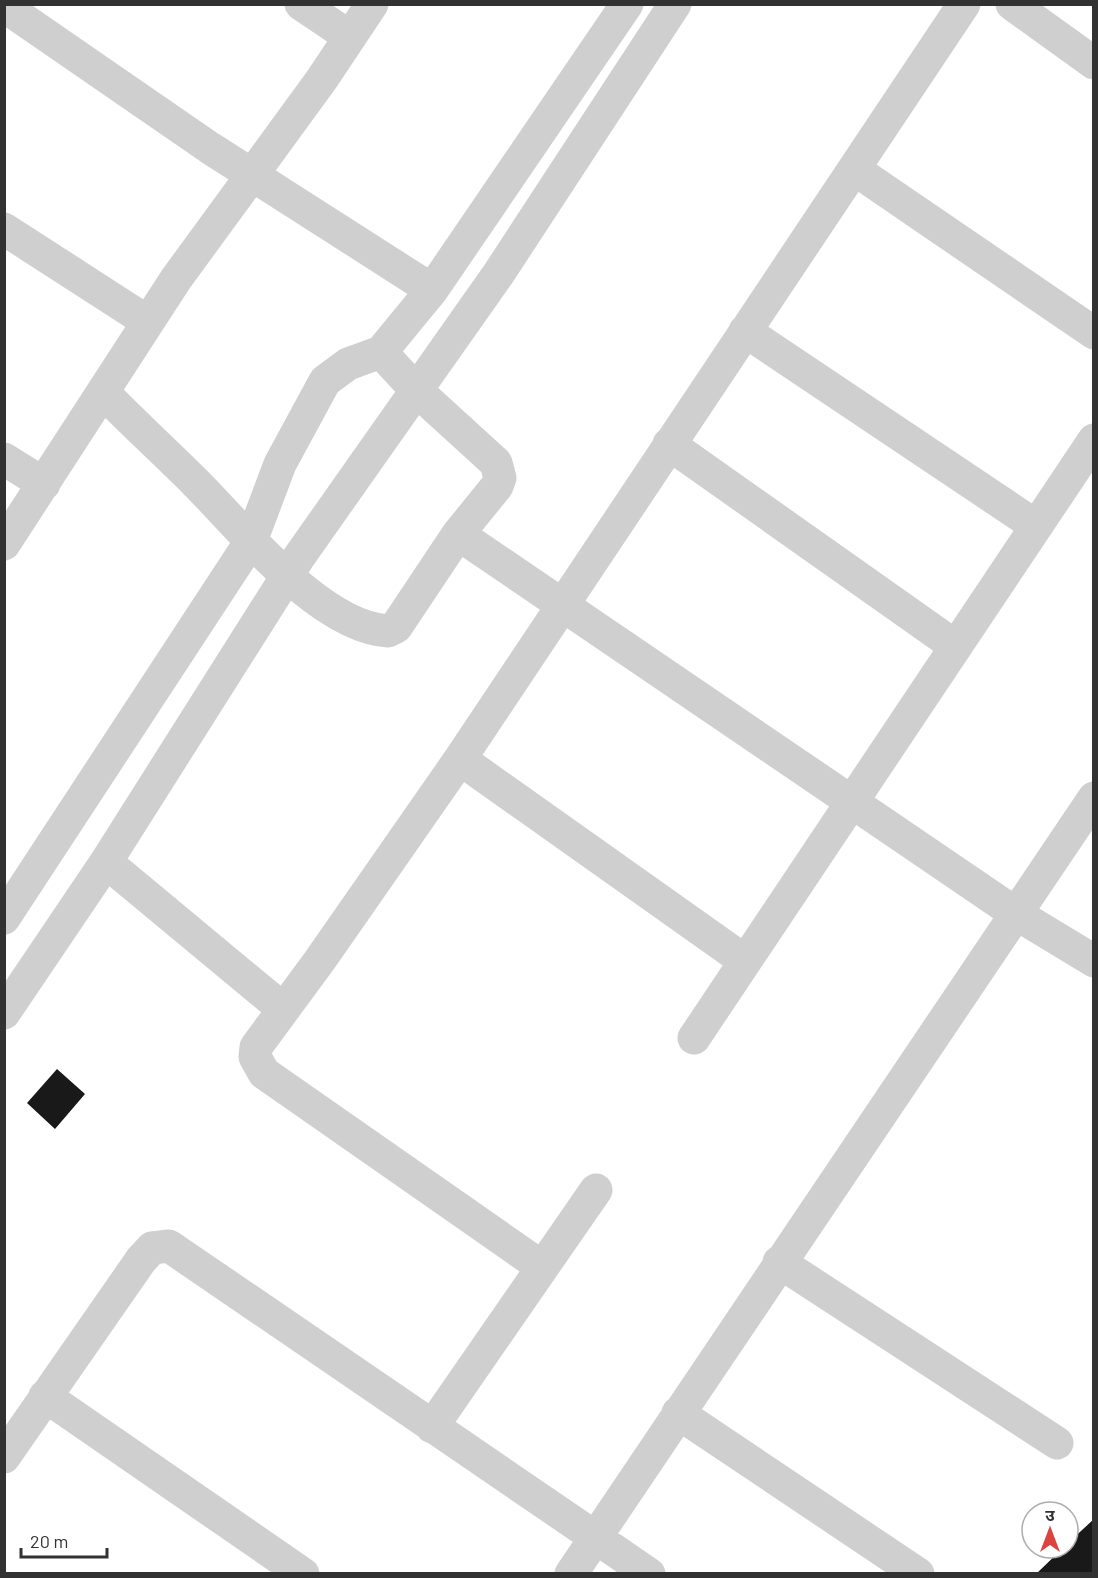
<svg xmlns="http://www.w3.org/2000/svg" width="1098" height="1578" font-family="Barlow,'Noto Sans Devanagari',sans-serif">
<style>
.building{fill:#191919}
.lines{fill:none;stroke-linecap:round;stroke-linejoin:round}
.minor{stroke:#cfcfcf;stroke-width:33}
</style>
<rect width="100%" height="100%" fill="#fff"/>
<path class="building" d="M57,1069l28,25 -30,35 -28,-26z
M1094,1519v55h-58l27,-26h5v-5z"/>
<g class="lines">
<path class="minor" d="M301,4l49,33
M1012,4l82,59
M4,6l206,142 222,142
M854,169l240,164
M4,229l144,93
M745,331l291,195
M103,392c30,31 62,60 92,90 46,46 125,145 193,149l8,-4 62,-93 39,-48 3,-8 -4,-15 -80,-73 -35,-38
M669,444l286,202
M4,459l40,25
M458,534l557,379 79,48
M4,544l172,-265 146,-200 50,-75
M460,759l285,202
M106,862l177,147
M4,918l247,-377 29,-77 45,-83 23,-17 33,-12 51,-62 195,-286
M4,1013l102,-151 193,-305 200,-284 176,-269
M694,1038l400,-598
M779,1262l278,181
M542,1267l-278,-194 -9,-16 1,-10 64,-87 140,-201 504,-755
M45,1396l258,178
M678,1413l240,161
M432,1427l164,-237
M4,1457l137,-197 11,-12 17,-2 480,328
M571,1574l523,-776"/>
</g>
<rect width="1098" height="1578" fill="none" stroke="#323232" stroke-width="12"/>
<g transform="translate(1050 1530)"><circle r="28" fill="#ffffff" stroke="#adadad" stroke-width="1.5"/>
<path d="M0-4.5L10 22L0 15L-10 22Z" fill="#dc4440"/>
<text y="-9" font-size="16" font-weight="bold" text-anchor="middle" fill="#323232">उ</text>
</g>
<path d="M21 1548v9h86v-9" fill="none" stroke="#323232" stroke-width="3"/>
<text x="30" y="1548" font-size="18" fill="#323232" stroke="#ffffff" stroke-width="4.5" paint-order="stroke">20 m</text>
</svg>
